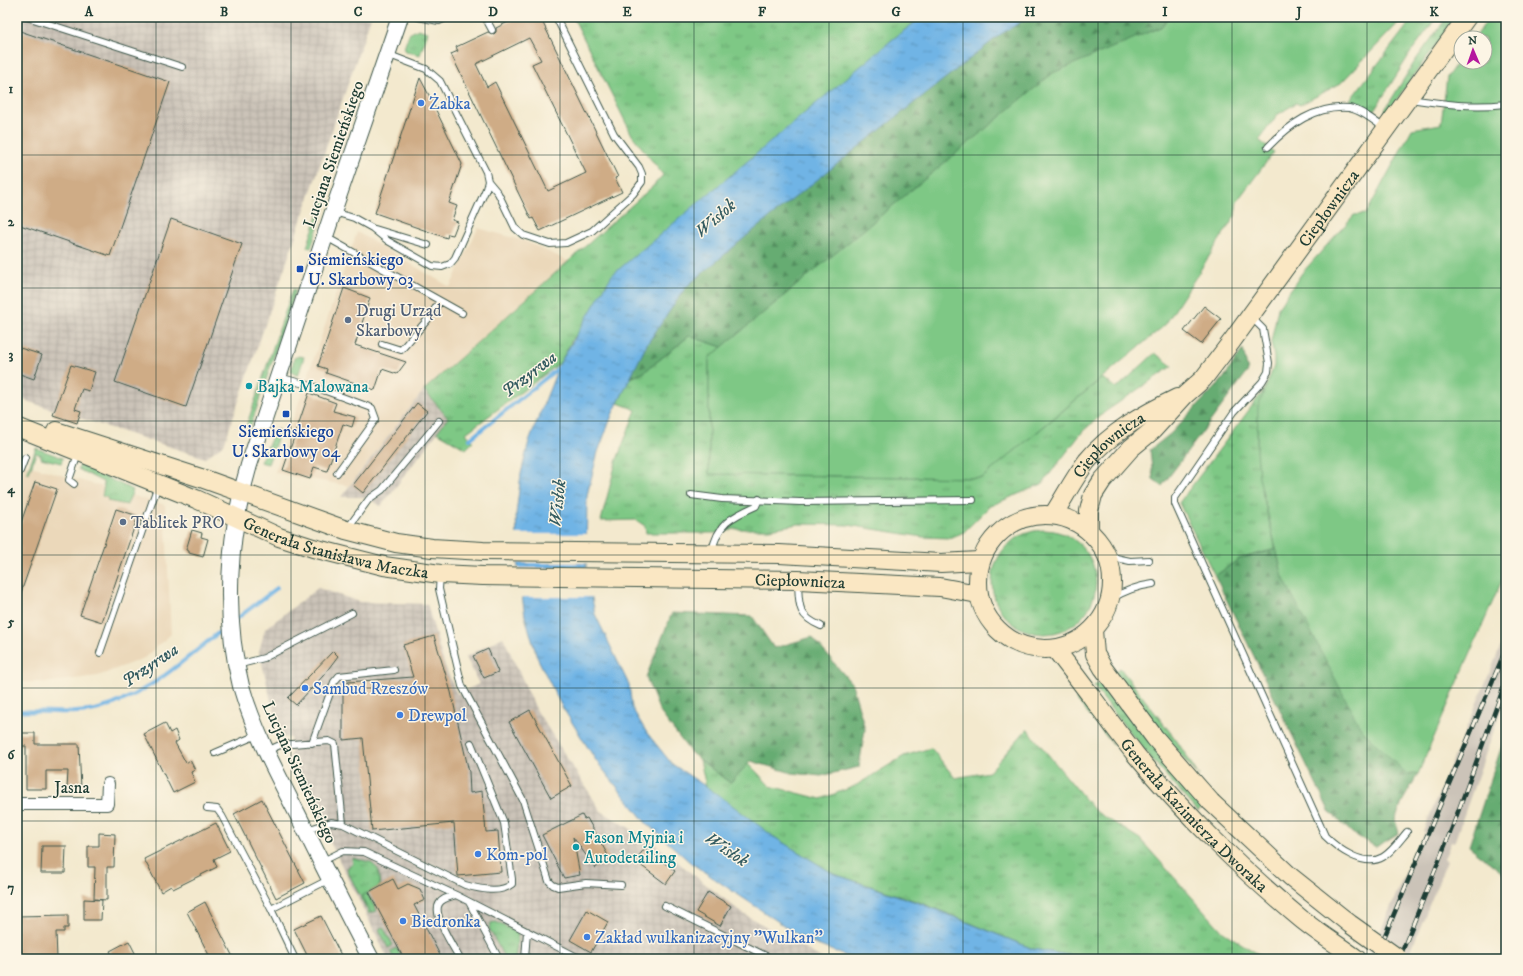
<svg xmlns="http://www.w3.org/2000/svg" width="1523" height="976" font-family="'IM FELL DW Pica',serif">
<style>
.built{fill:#ebd8ba}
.industrial{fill:url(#industrial-grid)}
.railway{fill:#cbc3b8}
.grass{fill:url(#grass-tufts);stroke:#4e825c}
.forest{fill:url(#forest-firs);stroke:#427453}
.garden{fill:#7ec885;stroke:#4e825c}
.water{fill:url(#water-ripples);stroke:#47788c}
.pier{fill:#f3e9ce}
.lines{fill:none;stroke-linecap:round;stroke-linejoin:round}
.stream{stroke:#6fb4e5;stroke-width:4}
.building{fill:#cfac86;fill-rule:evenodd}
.service-casing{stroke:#3f574b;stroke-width:8}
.minor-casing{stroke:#3f574b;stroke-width:14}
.tertiary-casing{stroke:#3f574b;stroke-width:18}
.secondary-casing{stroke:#3f574b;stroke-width:20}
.service{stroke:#fff;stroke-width:6}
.minor{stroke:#fff;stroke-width:12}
.tertiary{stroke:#fff;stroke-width:16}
.secondary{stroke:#fae7c3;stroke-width:18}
.rail-casing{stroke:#1f3d34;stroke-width:4.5}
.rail{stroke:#fcf5e5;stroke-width:3;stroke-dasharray:9;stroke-linecap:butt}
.secondary-bridge-casing{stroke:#3f574b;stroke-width:20;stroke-linecap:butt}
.secondary-bridge{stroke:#fae7c3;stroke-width:18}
.grid{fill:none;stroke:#1f3d34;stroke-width:1;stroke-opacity:0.55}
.shop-dot{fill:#3f7fe0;stroke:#fcf5e5;stroke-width:1.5}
.transit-dot{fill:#1a4fb4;stroke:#fcf5e5;stroke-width:1.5}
.service-dot{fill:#5c6f8a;stroke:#fcf5e5;stroke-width:1.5}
.culture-dot{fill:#0f9aa8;stroke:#fcf5e5;stroke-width:1.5}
.labels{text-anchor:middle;stroke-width:3;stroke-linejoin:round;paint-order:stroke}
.shop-label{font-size:17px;fill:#366cbe;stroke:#fcf5e5;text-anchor:start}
.street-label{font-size:17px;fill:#1f3d34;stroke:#fcf5e5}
.transit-label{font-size:17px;fill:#164399;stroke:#fcf5e5;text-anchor:start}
.service-label{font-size:17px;fill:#4e5e75;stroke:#fcf5e5;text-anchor:start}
.culture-label{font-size:17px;fill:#0d838f;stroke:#fcf5e5;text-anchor:start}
.water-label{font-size:18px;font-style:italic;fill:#335b60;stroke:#fcf5e5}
.neatline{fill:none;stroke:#1f3d34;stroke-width:1.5}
.grid-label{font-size:13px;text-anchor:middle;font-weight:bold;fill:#1f3d34}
</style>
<defs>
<pattern id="industrial-grid" width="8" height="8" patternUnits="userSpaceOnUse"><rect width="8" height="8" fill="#cbc3b8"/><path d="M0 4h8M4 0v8" fill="none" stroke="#aea89f"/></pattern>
<pattern id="grass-tufts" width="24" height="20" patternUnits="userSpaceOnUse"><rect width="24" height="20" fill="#7ec885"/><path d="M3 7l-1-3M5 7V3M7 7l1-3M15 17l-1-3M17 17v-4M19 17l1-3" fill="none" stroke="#67a46e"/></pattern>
<pattern id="forest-firs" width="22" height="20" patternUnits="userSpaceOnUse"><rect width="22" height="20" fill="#66ac72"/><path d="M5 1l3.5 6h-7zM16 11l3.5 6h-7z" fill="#538d5e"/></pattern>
<pattern id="water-ripples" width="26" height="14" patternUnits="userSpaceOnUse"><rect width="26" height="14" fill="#6fb4e5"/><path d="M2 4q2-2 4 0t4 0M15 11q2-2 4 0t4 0" fill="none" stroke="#5b94ba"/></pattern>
</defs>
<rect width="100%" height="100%" fill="#fcf5e5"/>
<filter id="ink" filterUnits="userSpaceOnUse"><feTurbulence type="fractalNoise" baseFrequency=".025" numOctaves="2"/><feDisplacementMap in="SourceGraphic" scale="8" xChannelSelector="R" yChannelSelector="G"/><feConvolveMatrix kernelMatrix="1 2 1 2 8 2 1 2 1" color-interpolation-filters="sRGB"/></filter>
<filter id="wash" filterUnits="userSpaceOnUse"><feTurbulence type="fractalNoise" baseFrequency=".012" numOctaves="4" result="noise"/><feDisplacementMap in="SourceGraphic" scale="16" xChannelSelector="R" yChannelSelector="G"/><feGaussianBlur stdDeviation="0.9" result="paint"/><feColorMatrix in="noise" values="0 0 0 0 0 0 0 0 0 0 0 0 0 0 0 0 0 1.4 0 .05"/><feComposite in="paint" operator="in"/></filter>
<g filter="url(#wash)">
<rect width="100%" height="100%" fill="#f3e9ce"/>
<path class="built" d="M478,228l47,13 45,21 -142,124 -79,100 -39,-7v2l-35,-9 82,-240 93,55z
M17,462l148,43 6,129 -27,24 -46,18 -47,6h-34z"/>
<path class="industrial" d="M17,17h354l-147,427 -19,14 -188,-60z
M424,390l24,29 -67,87 -16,-9h-24z
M318,588l42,14 67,2 17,60 13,30 22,-10 -13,-27 37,-20 34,74 64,100 50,30 91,72 81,46h-435l-99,-200 3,-9 -2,-12 -7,-1 -11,-32 -11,-46 -2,-7 6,-23z"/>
<path class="railway" d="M1506,634v62l-52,147 -3,-1 -7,17 3,2 -36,89 -4,9h-38l46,-110 3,-1 7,-16 -2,-1z"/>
<path class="grass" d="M573,17h349l-29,22 -320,299 -13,25 -94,70 7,9 -7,7 -29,-17 11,-14 -24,-28 228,-203 11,-12 -31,-40z
M1414,17h23l-26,35 -39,62 -22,-14z
M1447,17h9l-72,100 2,-9 29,-47z
M418,29l10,3 -8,23 -14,-4 -2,-3 5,-14z
M324,197l4,1 -17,50 -4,-1z
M293,289l3,1 -46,138 -4,-1z
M689,336l33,11 -13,11v116l273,4 120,-100 15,10 38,-35 17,13 -67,46 -22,19 -41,53 -52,22 -26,26 -14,6 -27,-1 -75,-12 -50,-1 -28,5h-37l-11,4h-76l-1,-7 -9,-6 -35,1 15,-59 20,-52 -18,-7 12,-25 13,-5z
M1264,390c-16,53 -1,108 12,159l-37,10 -24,17 -36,-73z
M276,429l4,2 -12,33 -8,-2z
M36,448l27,10 -2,5 -20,-5v-3l-5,-2 -7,20 -2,-1z
M80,465l53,25 -6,15 -20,-4 1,-3 -6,-2 2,-10 -1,-4 -25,-13z
M992 582a52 52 0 1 1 104 0a52 52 0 1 1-104 0Z
M1120,668l57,73 22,35 -42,-48 -43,-56z
M1102,681l103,123 -7,7c-37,-40 -72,-81 -104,-125z
M1082,695l32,51 -38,-47z
M1027,729l68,82 45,28 83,93 43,27h-175l-58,-10 -111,-46 -88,-29 -60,-37 -68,-50 -6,-27 30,23 18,-20 22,23 51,13 34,-13 49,-30 27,-8 24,30 34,-6z
M1134,770l33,29 -17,-10z
M352,858l18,4 8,7 2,17 -18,10 9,17 -2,1 -21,-42 -1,-4 6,-4z
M496,922l22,11 -3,26h-10l-16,-31 2,-5z"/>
<path class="forest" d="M1029,17h140l-8,10 -108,46 -331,274 -33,-11 -46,37 -13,5 17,-34 39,-57 64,-54 251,-199z
M1243,349l5,22 -86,115 -9,-7 -3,-29 20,-16 53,-55z
M1276,549l7,28 124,197h11l-16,28 -7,18 4,13 -23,14 -24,-14 -23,-22 -114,-235 24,-17z
M672,613l80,3 22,32 38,-11 40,47 13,45 -6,38 -38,9 -29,-3 -41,-12 -21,22 -39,-30 -31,-41 -14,-35z
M1506,733v145l-2,-4 -35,-28z"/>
<path class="garden" d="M1169,17h235l-63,66 -41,22 -4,-2 -19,12 -18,25 15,12 -37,49 -2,15 -70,109 -183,153 -273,-4v-116l344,-285 108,-46z
M1489,17h17v554l-88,203h-11l-46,-45 -78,-152 -24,-100 -2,-26 1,-44 16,-41v-9l-3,-15 7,-34 24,-35 52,-58 12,-1 46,-85 29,-5 6,-47 14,-20v5h24v-24h-10z
M299,356l5,1 -6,19 -7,-4 3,-14z
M367,893l10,18 -6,2 -9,-18z
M383,927l10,18 -5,3 -9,-19z
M397,948l5,11h-8l-4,-8z"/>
<path class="water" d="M922,17h107l-28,17 -251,199 -64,54 -39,57 -35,71 -14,37 -11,43 -1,71 9,48 34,71 3,23 15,25 25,31 48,32 54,41 60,37 88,30 111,45 58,10h-237l-47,-18 -116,-78 -45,-40 -49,-61 -36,-57 -24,-48 -12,-41 -7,-47 -2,-55 5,-40 8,-33 31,-78 52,-88 281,-236z"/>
<path class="pier" d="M515,534h74l-1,29h-72z
M516,568h72l6,29h-74z"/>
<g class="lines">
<path class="stream" d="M470,439l92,-74
M235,620l42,-32
M17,711c23,0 61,4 82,-2 50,-14 88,-52 128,-83"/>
</g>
<g id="blocks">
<path class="building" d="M518,17h22l78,160 -3,1 7,14 -82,39 -7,-13 -2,1 -80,-165 7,-3 -2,-4 32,-15 6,2 2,-2v-4zM529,38l12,22 -9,4 54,109 -38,18 -53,-109 -8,5 -11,-23z
M17,30l153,52 -60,174 -93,-32z
M420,78l10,19 5,2 -2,5 29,60 -13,39 8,3 -5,14 6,2 -5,13 -5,-1 -1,4 -72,-25z
M171,219l71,25 -56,163 -71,-25z
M344,288l26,10 -15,47 51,17 -9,12 -15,-5 -7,21 -49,-17 1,-4 -9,-3z
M1204,306l17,13 -20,25 -17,-13z
M17,347l25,8 -8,24 -17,-6z
M71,365l24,7 -6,19 -7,-2 -7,20 6,2 -4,12 -24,-8z
M309,393l27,10 -3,8 22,6 -3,10 -9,-3 -16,47 -13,-4 -4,12 -27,-9z
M417,403l10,8 -64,82 -10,-8z
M35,482l22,7 -38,109h-2v-64z
M116,509l22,7 -36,106 -22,-7z
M192,530l10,3 -1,4 7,2 -5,18 -14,-4v-2l-3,-1z
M434,636l17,56 18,80 1,21 12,-2 4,41 12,-1 3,41 -43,4 -4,-53 -82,8 -9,-93 -20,2v-53l5,-1v-4l65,-5 -10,-32z
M488,649l10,23 -14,6 -11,-22z
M333,651l5,5 -15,20 -27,29 -8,-7z
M530,710l42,76 -21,12 -42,-76z
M165,723l5,10 5,-3 4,10 -4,3 11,20 4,-3 5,10 -4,2 4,10 -22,11 -29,-59z
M17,733h18v11h44l2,45h-14l1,-18h-22v18h-20v-43h-9z
M262,799l43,84 -29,15 -42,-84z
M582,815l2,4 3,-1 23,41 -15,9 -22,-31 7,38 -16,3 -22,-43z
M216,823l14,28 -16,8 3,8 -44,22 -2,-3 -10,6 -17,-33z
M99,833l16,1 -1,33h-7v33l-13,-1 1,-32h-7v-21h11z
M42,846h24l-1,27h-24z
M645,848l30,23 -9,13 -31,-23z
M393,879l5,10 10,-5 12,5 5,11 -11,5 28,54h-38l-35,-67z
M708,892l23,14 -11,20 -24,-14z
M84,899l18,1 -1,20h-17z
M205,902l29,57h-23l-24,-47z
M587,910l21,12 -17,30 -21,-12z
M68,915v13h-4v4h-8l1,27h-40v-43z
M321,916l22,43h-34l-15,-30z
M129,941l9,18h-24l-4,-8z"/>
</g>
</g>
<g filter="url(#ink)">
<use href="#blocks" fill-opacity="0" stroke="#3f574b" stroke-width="1"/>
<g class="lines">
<g class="service-casing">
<path id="service" d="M27,17l155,50
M418,17l21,4 9,-4
M485,17l7,13
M1410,99c33,5 63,9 96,5
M1268,147c21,-22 47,-42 81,-39 12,2 26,13 35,20
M488,181l10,12 17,35 8,7 27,9 16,-1 26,-12 41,-37 9,-12v-8l-3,-7 -25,-33 -58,-117
M334,212l20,6 18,10 16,13 44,25 10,1 8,-3 5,-6 31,-69 2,-8 -2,-9 -46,-91 -14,-12 -39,-15
M375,229l53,16
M326,237l136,76
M1251,317l12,12 6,34 -1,9 -6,10 -28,30 -59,86v6l150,332c13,13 39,32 58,21 10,-6 17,-17 24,-25
M382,344l19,6 28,-32 11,-17
M279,377l36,10 57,21 4,11 -39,54
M20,471l5,-13
M74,484l-5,-4 9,-26
M691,495l31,4 78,3 173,-2
M347,529l22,-30 13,-9 57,-69
M712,552c5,-28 19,-35 44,-46l3,-7
M1107,556l23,5 19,-1
M440,575l-1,14 23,97 61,114 26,81 4,4 5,2 28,-4 35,2
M798,581c1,24 -1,35 23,45
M1111,599c13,-8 26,-13 42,-15
M100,653l58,-168
M237,665l27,-7 88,-45
M312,743l22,-61 5,-6 55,-6
M267,751l13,-6 49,-4 6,3 8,80
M215,753l42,-18
M207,808l10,1 5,7 49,93 24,50
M307,830l24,-8 12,2 122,61c14,4 35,9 47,-1v-5l-8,-56 -33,-80
M323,861l20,-10 21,1 92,43 125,64
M456,895c-6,2 -14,3 -17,9 -7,11 15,44 21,55
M469,902l30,57
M665,906l107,53
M271,909l59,-30
M525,959l2,-28"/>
</g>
<g class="minor-casing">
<path id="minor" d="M17,804h90l1,-20"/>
</g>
<g class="tertiary-casing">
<path id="tertiary" d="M371,959c-25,-48 -50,-97 -74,-146 -21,-41 -43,-82 -56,-127 -18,-71 -13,-151 8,-221l87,-262 64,-186"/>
</g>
<g class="secondary-casing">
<g id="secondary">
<path id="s1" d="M17,427l179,72 83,38 34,11 71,18 56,8 43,2 315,4 142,7 38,7"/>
<path d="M56,431l148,48 142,51 50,13 36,5 51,3 296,3 162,9 38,-2"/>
<circle cx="1045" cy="582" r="67"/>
<path id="s2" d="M1053,515c11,-17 21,-37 34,-54 24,-29 57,-47 90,-63"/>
<path id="s3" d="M1089,531v-20l4,-16 9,-14 29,-33 22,-18 32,-35 18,-16 29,-38 235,-324"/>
<path d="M1093,630l2,24 8,14 52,70 56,64"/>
<path id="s4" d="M1055,649c28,35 53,71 81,106 47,57 107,116 164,163 18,15 38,27 57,41"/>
</g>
</g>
<use href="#service" class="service"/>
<use href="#minor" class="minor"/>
<use href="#tertiary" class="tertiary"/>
<use href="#secondary" class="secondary"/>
<g class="rail-casing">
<path id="rail" d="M1375,959l131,-310
M1399,959l53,-131 54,-147"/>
</g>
<use href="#rail" class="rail"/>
<g class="secondary-bridge-casing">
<path id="secondary-bridge" d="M1211,802l80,75 59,47 49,35"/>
</g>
<use href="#secondary-bridge" class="secondary-bridge"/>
</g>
</g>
<path class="grid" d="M156,17v942M291,17v942M425,17v942M560,17v942M694,17v942M829,17v942M963,17v942M1098,17v942M1232,17v942M1367,17v942M17,155h1489M17,288h1489M17,421h1489M17,555h1489M17,688h1489M17,821h1489"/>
<g class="shop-dot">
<circle cx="421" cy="103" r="4"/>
<circle cx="305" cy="688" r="4"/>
<circle cx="400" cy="715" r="4"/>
<circle cx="478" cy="854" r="4"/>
<circle cx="403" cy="921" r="4"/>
<circle cx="587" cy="937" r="4"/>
</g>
<g class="transit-dot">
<rect x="296" y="265" width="8" height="8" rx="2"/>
<rect x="282" y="410" width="8" height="8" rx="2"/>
</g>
<g class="service-dot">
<circle cx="348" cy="320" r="4"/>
<circle cx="123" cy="522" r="4"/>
</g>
<g class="culture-dot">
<circle cx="249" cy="386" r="4"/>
<circle cx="576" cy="847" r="4"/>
</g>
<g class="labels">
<g class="shop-label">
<text x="429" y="109">Żabka</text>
<text x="313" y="694">Sambud Rzeszów</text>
<text x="408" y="721">Drewpol</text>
<text x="486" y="860">Kom-pol</text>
<text x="411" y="927">Biedronka</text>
<text x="595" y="943">Zakład wulkanizacyjny "Wulkan"</text>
</g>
<g class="street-label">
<text transform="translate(333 154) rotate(-71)" y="6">Lucjana Siemieńskiego</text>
<text dy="6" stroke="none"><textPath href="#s3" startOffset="409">Ciepłownicza</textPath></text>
<text dy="6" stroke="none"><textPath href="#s2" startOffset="91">Ciepłownicza</textPath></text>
<text dy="6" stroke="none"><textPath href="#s1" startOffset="342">Generała Stanisława Maczka</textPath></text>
<text dy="6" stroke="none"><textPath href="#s1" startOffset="810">Ciepłownicza</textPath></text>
<text transform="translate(300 772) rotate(65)" y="6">Lucjana Siemieńskiego</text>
<text x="72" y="793">Jasna</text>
<text dy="6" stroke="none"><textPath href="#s4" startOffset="217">Generała Kazimierza Dworaka</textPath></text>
</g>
<g class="transit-label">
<text x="308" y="265">Siemieńskiego<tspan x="308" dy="20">U. Skarbowy 03</tspan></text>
<text x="286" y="437" text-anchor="middle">Siemieńskiego<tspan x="286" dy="20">U. Skarbowy 04</tspan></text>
</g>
<g class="service-label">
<text x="356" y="316">Drugi Urząd<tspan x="356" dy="20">Skarbowy</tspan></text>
<text x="131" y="528">Tablitek PRO</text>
</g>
<g class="culture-label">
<text x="257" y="392">Bajka Malowana</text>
<text x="584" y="843">Fason Myjnia i<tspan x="584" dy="20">Autodetailing</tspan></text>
</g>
<g class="water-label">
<text transform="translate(715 218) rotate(-41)" y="6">Wisłok</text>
<text transform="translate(529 374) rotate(-37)" y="6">Przyrwa</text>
<text transform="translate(557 503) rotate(-84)" y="6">Wisłok</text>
<text transform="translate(150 665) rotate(-34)" y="6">Przyrwa</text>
<text transform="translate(727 849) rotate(34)" y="6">Wisłok</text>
</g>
</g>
<rect width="1523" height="976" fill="none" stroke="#fcf5e5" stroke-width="44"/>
<g transform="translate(1473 50) rotate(358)"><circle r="19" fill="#fcf5e5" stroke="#a4ab9e"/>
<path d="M0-3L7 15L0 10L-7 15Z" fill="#b5179e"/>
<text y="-6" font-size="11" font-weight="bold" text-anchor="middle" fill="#1f3d34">N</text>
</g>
<rect x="22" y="22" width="1479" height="932" class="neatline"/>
<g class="grid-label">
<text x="89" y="16">A</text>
<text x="224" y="16">B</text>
<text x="358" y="16">C</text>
<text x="493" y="16">D</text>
<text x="627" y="16">E</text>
<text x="762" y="16">F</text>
<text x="896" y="16">G</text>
<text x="1030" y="16">H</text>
<text x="1165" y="16">I</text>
<text x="1299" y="16">J</text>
<text x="1434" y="16">K</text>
<text x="11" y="93">1</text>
<text x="11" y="226">2</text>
<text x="11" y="359">3</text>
<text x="11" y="493">4</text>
<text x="11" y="626">5</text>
<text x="11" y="759">6</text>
<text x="11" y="892">7</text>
</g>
</svg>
